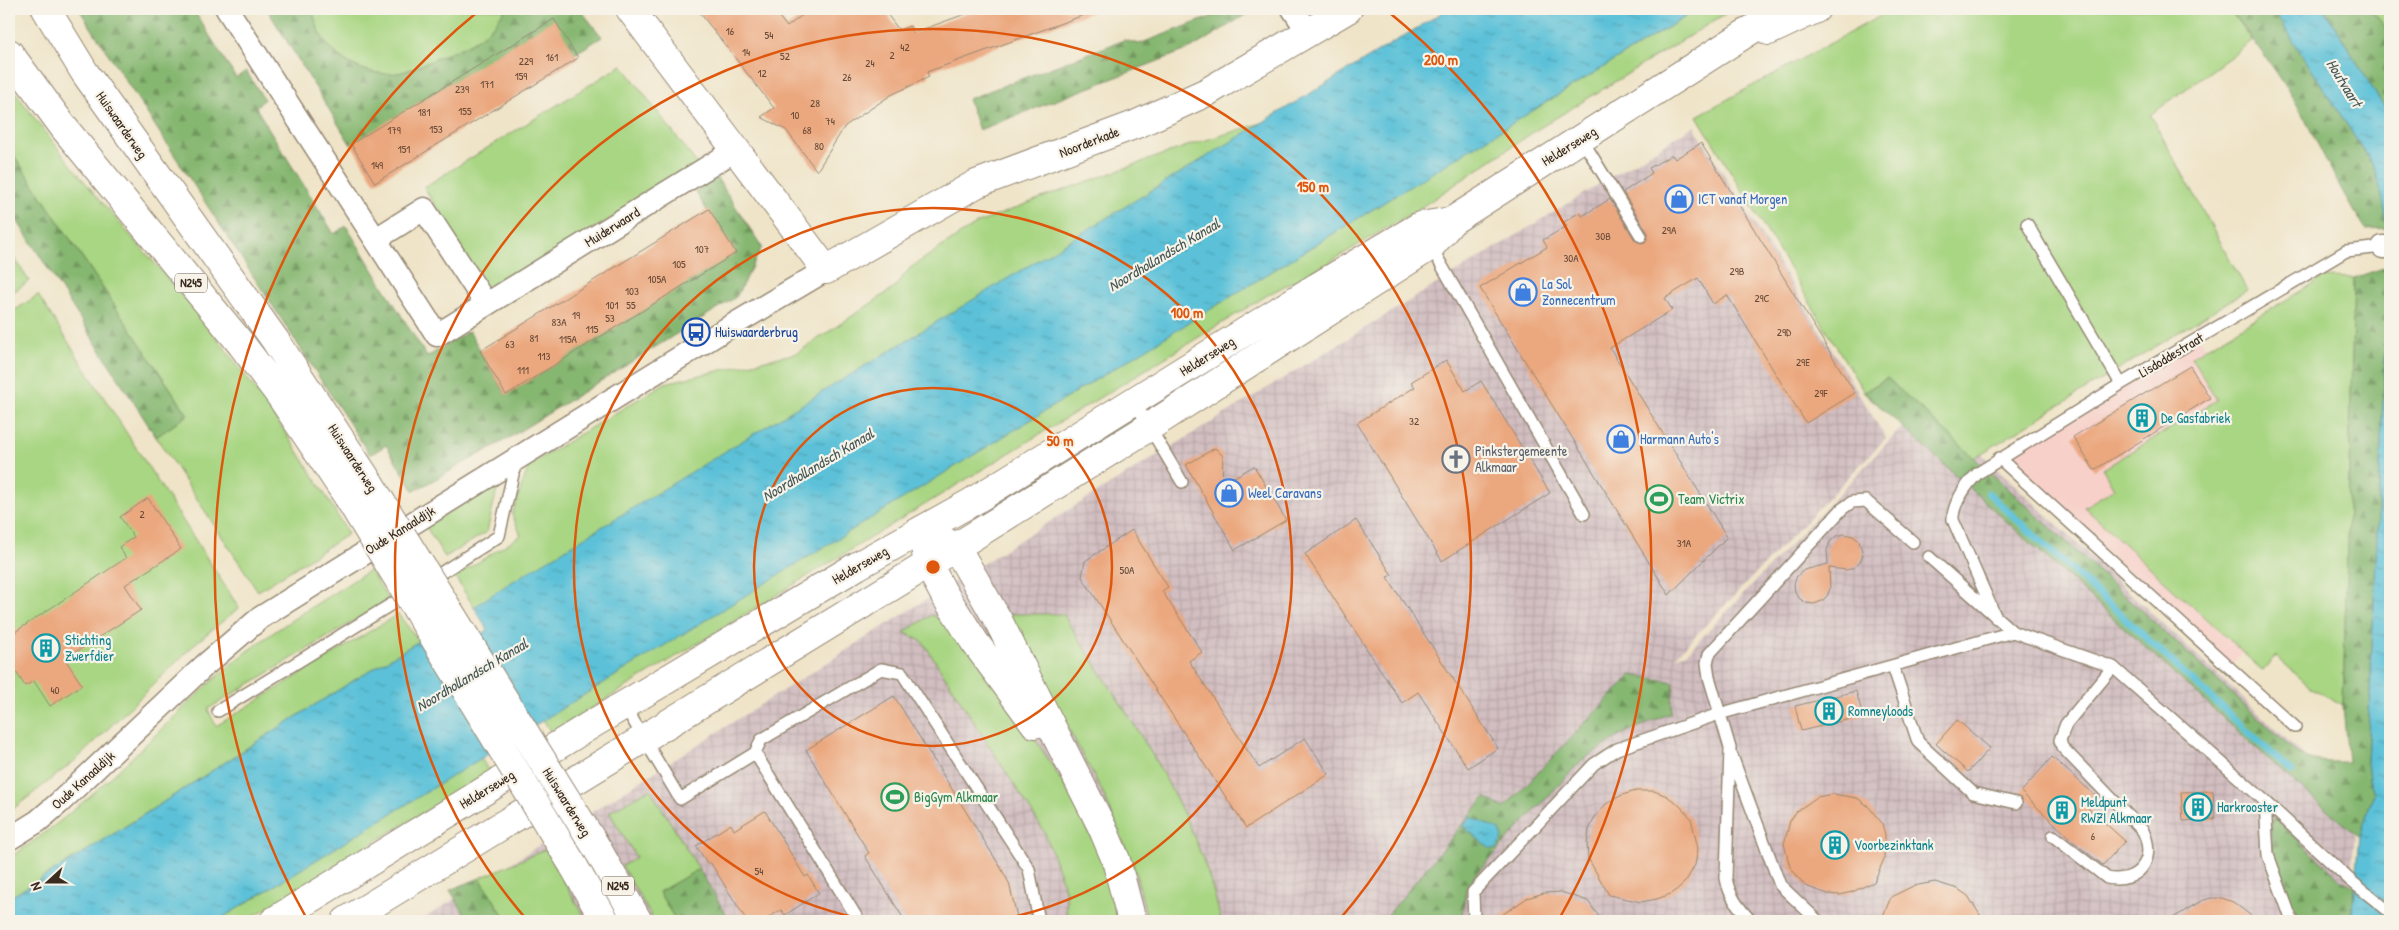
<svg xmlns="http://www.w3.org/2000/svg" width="2399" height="930" font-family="'Patrick Hand',sans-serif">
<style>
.built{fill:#f7d0c9}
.industrial{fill:url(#industrial-grid)}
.green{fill:#a9d683;stroke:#728050}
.forest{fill:url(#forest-firs);stroke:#607048}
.water{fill:url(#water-ripples);stroke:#4b767b}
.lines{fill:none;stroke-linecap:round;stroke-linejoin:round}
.stream{stroke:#5bc1d8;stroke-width:7}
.building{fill:#eba77e}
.lane-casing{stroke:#958773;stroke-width:14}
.street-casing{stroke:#958773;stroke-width:25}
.secondary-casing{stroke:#958773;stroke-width:30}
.highway-casing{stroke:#958773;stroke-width:30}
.lane{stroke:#fff;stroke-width:11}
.street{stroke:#fff;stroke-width:22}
.secondary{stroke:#fff;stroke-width:28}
.highway{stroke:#fff;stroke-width:28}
.highway-bridge-casing{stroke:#958773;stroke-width:30;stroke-linecap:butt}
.highway-bridge{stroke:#fff;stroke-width:28}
.ring{fill:none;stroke:#df570d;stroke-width:2.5}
.labels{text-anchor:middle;stroke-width:4.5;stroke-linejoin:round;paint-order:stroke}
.number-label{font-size:11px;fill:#674936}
.shield{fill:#f7f3e8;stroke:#73665b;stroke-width:1}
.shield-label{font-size:12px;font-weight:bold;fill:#3b2a1e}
.street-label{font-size:14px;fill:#3b2a1e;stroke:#f7f3e8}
.shop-label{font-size:14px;fill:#366cbe;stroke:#f7f3e8;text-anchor:start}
.transit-label{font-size:14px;fill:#164399;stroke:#f7f3e8;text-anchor:start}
.culture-label{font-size:14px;fill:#0d838f;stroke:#f7f3e8;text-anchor:start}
.worship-label{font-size:14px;fill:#5b616d;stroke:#f7f3e8;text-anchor:start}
.leisure-label{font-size:14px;fill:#27864d;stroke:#f7f3e8;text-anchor:start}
.water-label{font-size:15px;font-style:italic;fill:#455756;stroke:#f7f3e8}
.centre{fill:#df570d;stroke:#f7f3e8;stroke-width:2.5}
.ring-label{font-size:15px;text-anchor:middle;font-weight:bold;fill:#df570d;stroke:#f7f3e8;stroke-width:4.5;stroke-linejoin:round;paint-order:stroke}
</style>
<defs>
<pattern id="industrial-grid" width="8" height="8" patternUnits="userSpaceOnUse" patternTransform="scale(1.25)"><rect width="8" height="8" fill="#d2bec1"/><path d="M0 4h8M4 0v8" fill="none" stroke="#b5a3a5"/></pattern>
<pattern id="forest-firs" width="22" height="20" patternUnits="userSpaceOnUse" patternTransform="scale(1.25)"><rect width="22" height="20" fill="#86b771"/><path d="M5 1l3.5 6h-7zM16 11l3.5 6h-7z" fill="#6f955c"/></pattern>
<pattern id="water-ripples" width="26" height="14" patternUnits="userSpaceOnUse" patternTransform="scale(1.25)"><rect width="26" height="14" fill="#5bc1d8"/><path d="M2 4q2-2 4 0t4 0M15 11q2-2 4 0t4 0" fill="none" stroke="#4c9daf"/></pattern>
</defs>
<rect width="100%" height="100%" fill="#f7f3e8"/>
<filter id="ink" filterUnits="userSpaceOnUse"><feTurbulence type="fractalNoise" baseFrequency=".02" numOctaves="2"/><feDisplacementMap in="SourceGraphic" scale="10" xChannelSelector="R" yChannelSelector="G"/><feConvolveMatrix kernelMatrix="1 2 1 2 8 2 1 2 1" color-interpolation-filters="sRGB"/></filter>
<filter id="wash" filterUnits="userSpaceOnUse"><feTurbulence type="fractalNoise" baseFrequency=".0096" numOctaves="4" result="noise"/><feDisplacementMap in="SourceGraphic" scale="20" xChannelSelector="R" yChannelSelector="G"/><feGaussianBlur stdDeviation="1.12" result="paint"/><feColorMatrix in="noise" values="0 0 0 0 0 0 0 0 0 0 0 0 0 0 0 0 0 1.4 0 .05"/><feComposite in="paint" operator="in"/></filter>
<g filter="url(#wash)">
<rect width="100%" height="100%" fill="#efe4c8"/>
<path class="built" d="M2199,337l92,158 -2,107 -57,63 -234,-211z"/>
<path class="industrial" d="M1694,126l192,312 -211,219 12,-4 239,-251 432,404 -12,115h-1926l603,-383z"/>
<path class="green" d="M312,9h193c-17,28 -34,35 -63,47 -12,5 -24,11 -36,15 -32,11 -73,-9 -87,-40 -3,-7 -5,-15 -7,-22z
M1698,9h35l-195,120 -118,79 -90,54 -59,31 -720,440 -8,-14z
M1893,9h336l23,32 -102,74 97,175 -273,168 -87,-80 -23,14 -167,-276z
M2371,9h19v24z
M622,65l76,100 -210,129 -64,-107z
M9,83c32,45 67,89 103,131 25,30 52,59 77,89 59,73 114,150 159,231l-90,57 -102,-154 32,-22 -179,-267z
M1265,122l-791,485 -19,-30 66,-42 -9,-20 17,-50 136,-82 132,-30 97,-65 16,-20 66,-44 65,-26 152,-54z
M9,249l20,32 -20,14z
M2324,277l30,1 -11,427 -33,-18 -34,-31 -13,15 -179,-164 30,-18 -11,-20 114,-69 -26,-43z
M38,295l201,313 -42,34 -120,117 -68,53v-498z
M499,481l-12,51 -42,25 -19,-30z
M370,570l19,30 -181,109 8,17 182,-112 21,27c-139,82 -271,175 -410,257v-40c75,-48 137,-116 203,-177 47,-43 103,-76 158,-111z
M1007,614h56c61,97 134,193 158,307h-73l-14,-54 -31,-74z
M932,615c8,5 18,10 25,17 14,11 24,31 34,45 48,65 117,163 125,244h-49l-1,-29 -21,-59 -122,-191 -19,-10z
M481,758l8,14 -243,149h-29z
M650,789l49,80 -40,23 17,29h-22l-32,-55 14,-9 -27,-45z
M546,849l37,66 3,6h-79l-27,-43z"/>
<path class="forest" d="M79,9h114l43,69 10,-7 18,28 -8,9 78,126 12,-8 81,131 42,-26 37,64 227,-142 -38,-62 22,-13 45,69 -26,50 -229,142 -93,52 -28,-46 -16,10z
M267,9h45c2,7 4,15 7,22 14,31 55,50 87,40 12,-4 24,-10 36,-15 29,-12 46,-19 63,-47h75l22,28 -29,18 -21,-34 -201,124z
M1223,9h32l-63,39 -213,82 -11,-31 156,-59 15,4 82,-31z
M2229,9h44l101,158 8,24 7,37 -23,1c-28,-40 -48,-87 -72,-130 -19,-31 -43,-61 -65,-90z
M2324,9h47l19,24v84z
M9,148l179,267 -32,22 -147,-229z
M2389,266l-22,496 2,17 5,13 -14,45 -65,-54 -431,-391 23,-14 410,375c16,10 32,9 51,9l-5,-57 11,-427z
M1631,675l43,7 -3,31 -48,21 -42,27 -107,115 -8,14 -5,31h-78l102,-124 19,11z
M2273,816l69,65 12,5 -2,35h-52c-12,-31 -36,-71 -27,-105z
M699,869l31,52h-54l-17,-29z
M480,878l27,43h-38l-19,-31z"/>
<path class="water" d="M1448,9h250l-1481,912h-208v-23c139,-82 271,-175 410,-257l13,22 56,-33 -14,-23 28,-19z
M2273,9h51l66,108v804h-38l8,-84 14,-45 -5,-13 -2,-17 22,-496c0,-35 -4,-66 -15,-99z
M1470,817l30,13 3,8 -6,11h-7l-27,-23z"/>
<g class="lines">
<path class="stream" d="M1988,493l304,279"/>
</g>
<g id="blocks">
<path class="building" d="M697,9h76l14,18 23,-18h73l16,21 11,-4 3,7 66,-24h116v2l-168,61 2,5 -38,18 -46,31 -28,45 -31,-41 -25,-13 13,-9z
M554,19l24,39 -203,125 -24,-39z
M1701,143l154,250 -49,30 -79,-128 -14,9 -15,-26 -33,20 7,12 -62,38 117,189 -58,58 -189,-307 67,-41 -4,-7 24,-14 -3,-4 16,-10 2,4 28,-17 25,41 6,3 4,-1 3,-6v-3l-25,-41 29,-19 -3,-5 23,-13 3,4z
M709,209l27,44 -230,142 -26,-44z
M1446,360l19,31 16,-10 69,112 -108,68 -85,-138 58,-36 -4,-5z
M2190,366l20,32 -116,72 -21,-33z
M1215,448l8,8 -1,28 32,-18 32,54 -51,30 -49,-85z
M148,498l33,51 -56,36 16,25 -76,49 17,26 -32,21 -16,-25 -9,5 -16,-25v-25l117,-78 -7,-11 15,-10 -14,-20z
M1356,520l36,55 -5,2 111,171 -30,20 -50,-76 -16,11 -97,-149z
M1132,530l36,57 -6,4 40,61 -13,9 70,107 46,-30 24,36 -83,54 -164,-251 3,-16z
M1844,534l9,2 6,5 4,14 -3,7 -5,5 -8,3 -18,-2 1,21 -3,7 -5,5 -8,3 -8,-1 -6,-4 -5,-7 -1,-8 3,-8 7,-6 24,-6 -1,-14 3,-8 6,-6z
M1856,691l7,25 -62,15 -6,-25z
M894,696l107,172 8,15 9,38h-113l-40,-65 4,-3 -63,-103z
M1957,720l33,28 -22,24 -32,-28z
M2052,757l44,39 -9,11 38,34 -22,24 -28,-22 -54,-51z
M1636,791h18l13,5 13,10 11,12 7,31 -3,16 -9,16 -13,12 -16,6 -16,3 -32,-7 -21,-37 -1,-15 2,-13 6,-13 11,-13 16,-9z
M2213,791l2,28 -32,2 -2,-29z
M1833,794l24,4 10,7 15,18 3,12 -1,24 -10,23 -22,10 -12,3 -12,-1 -23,-8 -15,-19 -6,-23 6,-23 7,-10 20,-14z
M765,811l40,66 3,-2 11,18 -34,22 -4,-5 -19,11h-15l-37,-59 -2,2 -12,-18 35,-22 3,6z
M1935,882l23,7 10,7 16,25h-103l10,-24 22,-11z
M1561,892l27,9 14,20h-109l34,-23 17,-5z
M2211,898h11l11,4 25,19h-90l33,-20z"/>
</g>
</g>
<g filter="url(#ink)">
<use href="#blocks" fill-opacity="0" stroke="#958773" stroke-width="1"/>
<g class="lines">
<g class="lane-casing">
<path id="lane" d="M1581,138l60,98
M2027,224l94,160
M1430,245l154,269
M1134,401l48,81
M1999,458l296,269
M1929,557l84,75 100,35 152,134 86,80 39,31
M430,580l69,-44 17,-75
M1996,618l-43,-98c-1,-16 14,-36 25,-47l143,-89 225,-133 37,-4
M1893,666l25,76 55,51 43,10
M624,705l56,94 75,-46 6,-13 120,-71 21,4 127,196 10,52
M218,711l190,-117
M755,753l104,168
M1732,756l48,129 38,36
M2265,801l3,54 24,66
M2053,836l54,42c31,6 50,-18 36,-47l-81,-84 -2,-7 6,-16 47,-57
M1474,921l-1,-29 121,-128 23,-15 102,-35 294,-82
M1751,921c-12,-13 -22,-25 -25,-43l4,-130 -21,-71 -2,-14 2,-9 133,-145 10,-7 14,-1 47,41"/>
</g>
<g class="street-casing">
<path id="street" d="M227,9l210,326 300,-186
M1293,9l16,24
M376,239l48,-30 62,95
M2383,247h7
M9,839l29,-18 21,-18 145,-137 56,-48 456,-283 110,-65"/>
</g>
<g class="secondary-casing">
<path id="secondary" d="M630,9l196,261 150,-86 161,-60 70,-32 141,-83
M1769,31l47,-22
M274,921l320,-198 263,-157 115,-64 345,-215 103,-61 32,-5
M346,921l610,-374 193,-120 282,-181 21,-25 332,-212"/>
</g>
<g class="highway-casing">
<path id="highway" d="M46,9l39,64 190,267 95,144
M9,53l56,76 177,216 37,49 69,103
M922,530l34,17 43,75 103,205 14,33 16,61
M922,530l6,34 16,30 30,47 61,83
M598,850l40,71
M573,865l32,56"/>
</g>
<use href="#lane" class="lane"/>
<use href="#street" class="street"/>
<use href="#secondary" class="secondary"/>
<use href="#highway" class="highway"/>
<g class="highway-bridge-casing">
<path id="highway-bridge" d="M370,484l228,366
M348,497l225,368"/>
</g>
<use href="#highway-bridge" class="highway-bridge"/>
</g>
</g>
<g class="ring">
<circle cx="933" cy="567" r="179"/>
<path d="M874 921A359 359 0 1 1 992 921"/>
<path d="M527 920A538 538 0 1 1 1339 920"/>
<path d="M308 921A718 718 0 0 1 481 9M1385 9A718 718 0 0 1 1558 921"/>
</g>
<defs>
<g id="shop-ring" transform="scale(1.4375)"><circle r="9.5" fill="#f7f3e8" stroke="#3f7fe0" stroke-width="1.5"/><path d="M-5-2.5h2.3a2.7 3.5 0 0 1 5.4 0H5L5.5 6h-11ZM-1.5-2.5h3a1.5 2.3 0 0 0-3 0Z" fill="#3f7fe0"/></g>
<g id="bus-ring" transform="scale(1.4375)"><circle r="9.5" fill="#f7f3e8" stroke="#1a4fb4" stroke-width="1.5"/><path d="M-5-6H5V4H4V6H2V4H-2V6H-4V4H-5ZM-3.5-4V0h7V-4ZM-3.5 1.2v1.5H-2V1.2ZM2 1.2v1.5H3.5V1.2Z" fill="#1a4fb4"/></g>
<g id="building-ring" transform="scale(1.4375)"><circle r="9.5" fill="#f7f3e8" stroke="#0f9aa8" stroke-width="1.5"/><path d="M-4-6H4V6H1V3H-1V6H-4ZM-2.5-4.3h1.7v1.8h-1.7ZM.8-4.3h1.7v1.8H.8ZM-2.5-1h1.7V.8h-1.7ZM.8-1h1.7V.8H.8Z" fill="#0f9aa8"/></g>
<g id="church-ring" transform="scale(1.4375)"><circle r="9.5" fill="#f7f3e8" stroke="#6b7280" stroke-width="1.5"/><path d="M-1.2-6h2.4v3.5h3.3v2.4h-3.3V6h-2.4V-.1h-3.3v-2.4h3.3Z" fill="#6b7280"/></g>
<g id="stadium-ring" transform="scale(1.4375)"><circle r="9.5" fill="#f7f3e8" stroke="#2e9e5b" stroke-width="1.5"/><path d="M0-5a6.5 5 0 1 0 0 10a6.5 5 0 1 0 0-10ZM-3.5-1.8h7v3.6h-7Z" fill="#2e9e5b"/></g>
</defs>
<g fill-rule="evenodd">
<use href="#shop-ring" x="1679" y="199"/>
<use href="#shop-ring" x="1523" y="292"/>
<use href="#bus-ring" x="696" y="332"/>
<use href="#building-ring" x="2142" y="418"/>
<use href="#shop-ring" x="1621" y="439"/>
<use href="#church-ring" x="1456" y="459"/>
<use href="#shop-ring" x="1229" y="493"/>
<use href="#stadium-ring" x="1659" y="499"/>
<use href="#building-ring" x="46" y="648"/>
<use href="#building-ring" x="1829" y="711"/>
<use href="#stadium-ring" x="895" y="797"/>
<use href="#building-ring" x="2198" y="807"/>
<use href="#building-ring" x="2062" y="810"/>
<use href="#building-ring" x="1835" y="845"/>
</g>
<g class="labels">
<g class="number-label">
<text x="730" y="35">16</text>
<text x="769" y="39">54</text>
<text x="905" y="51">42</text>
<text x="746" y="56">14</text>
<text x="892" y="59">2</text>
<text x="785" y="60">52</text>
<text x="552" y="61">161</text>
<text x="526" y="65">229</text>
<text x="870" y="67">24</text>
<text x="762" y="77">12</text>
<text x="521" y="80">159</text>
<text x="847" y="81">26</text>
<text x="487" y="88">171</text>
<text x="462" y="93">239</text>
<text x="815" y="107">28</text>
<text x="465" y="115">155</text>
<text x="424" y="116">181</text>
<text x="795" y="119">10</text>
<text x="830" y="125">74</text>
<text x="436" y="133">153</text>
<text x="394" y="134">179</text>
<text x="807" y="134">68</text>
<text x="819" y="150">80</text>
<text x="404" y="153">151</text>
<text x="377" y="169">149</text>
<text x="1669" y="234">29A</text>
<text x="1603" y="240">30B</text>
<text x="702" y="253">107</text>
<text x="1571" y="262">30A</text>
<text x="679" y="268">105</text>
<text x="1737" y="275">29B</text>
<text x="657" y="283">105A</text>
<text x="632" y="295">103</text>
<text x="1762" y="302">29C</text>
<text x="612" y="309">101</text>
<text x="631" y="309">55</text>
<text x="576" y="319">19</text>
<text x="610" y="322">53</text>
<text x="559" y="326">83A</text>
<text x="592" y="333">115</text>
<text x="1784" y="336">29D</text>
<text x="534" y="342">81</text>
<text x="568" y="343">115A</text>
<text x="510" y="348">63</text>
<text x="544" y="360">113</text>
<text x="1803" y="366">29E</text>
<text x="523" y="374">111</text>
<text x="1821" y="397">29F</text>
<text x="1414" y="425">32</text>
<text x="142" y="518">2</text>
<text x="1684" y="547">31A</text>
<text x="1127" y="574">50A</text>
<text x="55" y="694">40</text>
<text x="2093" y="840">6</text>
<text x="759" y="875">54</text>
</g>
<g class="shield">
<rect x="175" y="273.5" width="32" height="19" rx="4"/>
<rect x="602" y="876.5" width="32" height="19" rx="4"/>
</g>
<g class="shield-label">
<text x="191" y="287">N245</text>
<text x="618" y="890">N245</text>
</g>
<g class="street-label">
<text transform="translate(122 125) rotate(55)" y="5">Huiswaarderweg</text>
<text transform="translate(1089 142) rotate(-21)" y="5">Noorderkade</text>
<text transform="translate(1569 146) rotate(-32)" y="5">Helderseweg</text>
<text transform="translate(612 227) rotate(-32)" y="5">Muiderwaard</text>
<text transform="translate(2171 355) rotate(-31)" y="5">Lisdoddestraat</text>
<text transform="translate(1207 356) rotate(-32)" y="5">Helderseweg</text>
<text transform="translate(353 458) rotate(57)" y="5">Huiswaarderweg</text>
<text transform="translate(400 530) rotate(-32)" y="5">Oude Kanaaldijk</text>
<text transform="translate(860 565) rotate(-30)" y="5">Helderseweg</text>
<text transform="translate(83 780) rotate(-42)" y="5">Oude Kanaaldijk</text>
<text transform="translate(487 789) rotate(-31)" y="5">Helderseweg</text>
<text transform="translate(567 802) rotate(58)" y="5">Huiswaarderweg</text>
</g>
<g class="shop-label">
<text x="1698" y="204">ICT vanaf Morgen</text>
<text x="1542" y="289">La Sol<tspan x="1542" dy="16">Zonnecentrum</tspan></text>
<text x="1640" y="444">Harmann Auto's</text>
<text x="1248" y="498">Weel Caravans</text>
</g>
<g class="transit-label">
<text x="715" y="337">Huiswaarderbrug</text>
</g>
<g class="culture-label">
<text x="2161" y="423">De Gasfabriek</text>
<text x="65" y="645">Stichting<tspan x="65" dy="16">Zwerfdier</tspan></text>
<text x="1848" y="716">Romneyloods</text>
<text x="2081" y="807">Meldpunt<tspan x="2081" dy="16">RWZI Alkmaar</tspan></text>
<text x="2217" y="812">Harkrooster</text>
<text x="1854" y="850">Voorbezinktank</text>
</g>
<g class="worship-label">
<text x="1475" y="456">Pinkstergemeente<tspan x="1475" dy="16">Alkmaar</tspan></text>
</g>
<g class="leisure-label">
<text x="1678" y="504">Team Victrix</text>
<text x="914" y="802">BigGym Alkmaar</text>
</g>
<g class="water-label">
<text transform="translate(2344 83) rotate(58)" y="5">Houtvaart</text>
<text transform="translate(1164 255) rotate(-31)" y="5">Noordhollandsch Kanaal</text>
<text transform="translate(818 465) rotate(-31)" y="5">Noordhollandsch Kanaal</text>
<text transform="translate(472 675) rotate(-31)" y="5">Noordhollandsch Kanaal</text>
</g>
</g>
<circle cx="933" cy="567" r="8" class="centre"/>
<g class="ring-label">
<text x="1441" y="65">200 m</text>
<text x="1313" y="192">150 m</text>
<text x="1187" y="318">100 m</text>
<text x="1060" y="446">50 m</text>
</g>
<rect width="2399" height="930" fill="none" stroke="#f7f3e8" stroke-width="30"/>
<g transform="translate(48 882) rotate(249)" stroke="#f7f3e8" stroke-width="4" paint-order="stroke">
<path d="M0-4L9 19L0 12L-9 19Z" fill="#3b2a1e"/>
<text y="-8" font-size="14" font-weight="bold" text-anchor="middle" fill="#3b2a1e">N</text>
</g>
</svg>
